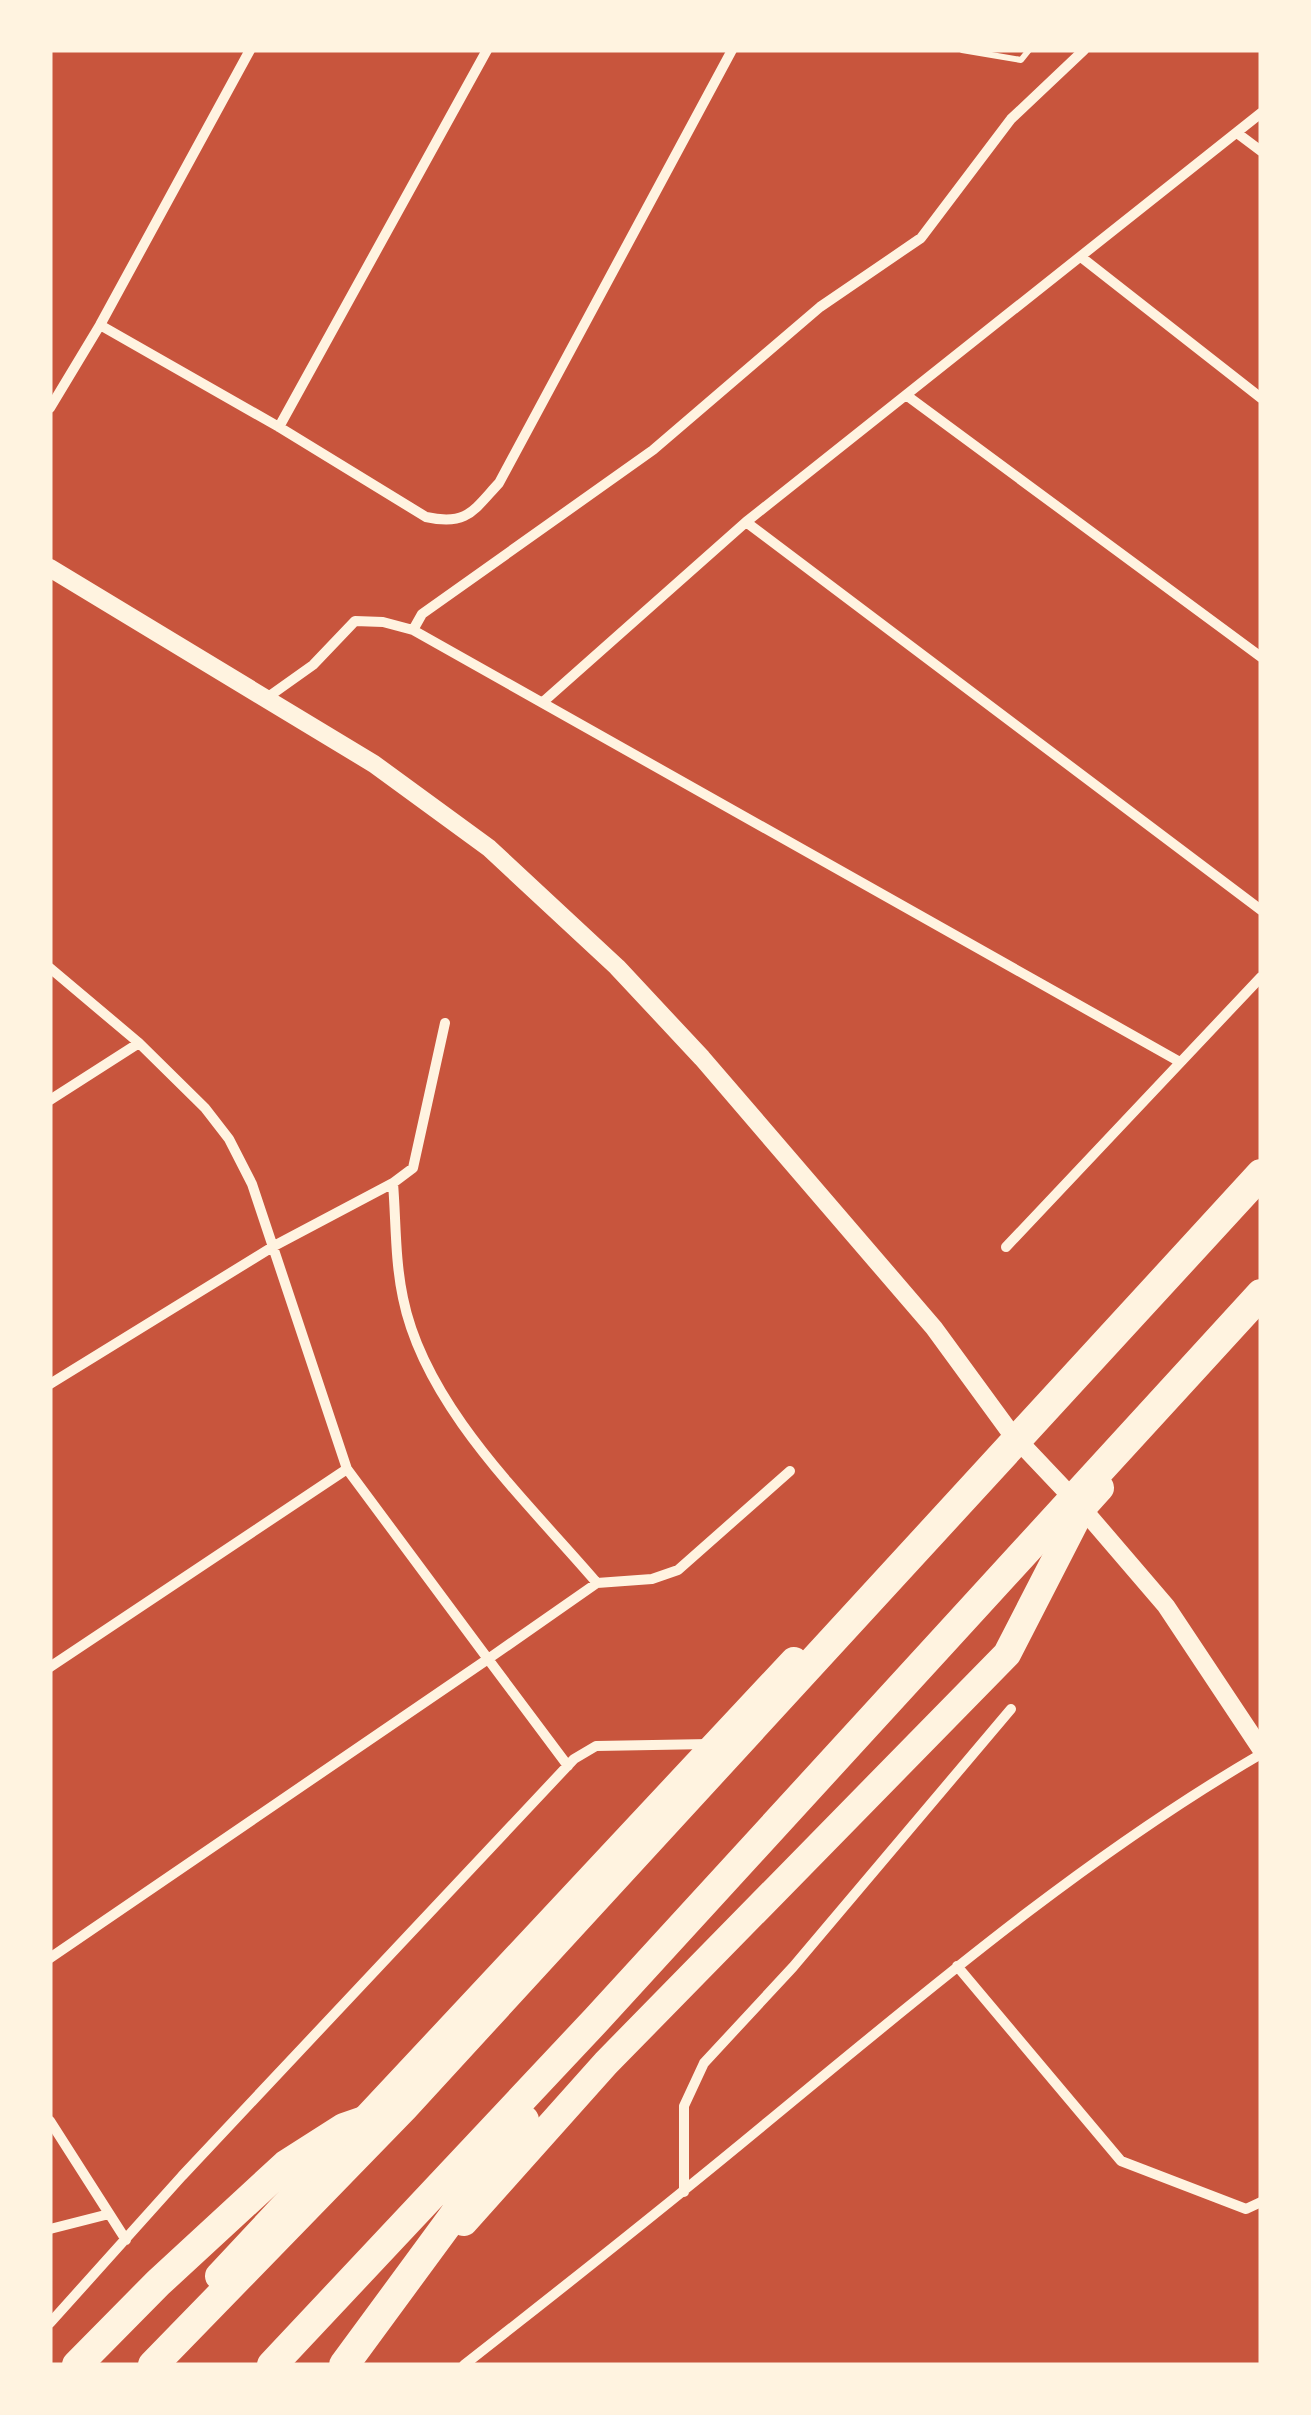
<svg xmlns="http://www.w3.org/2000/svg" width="1311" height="2415" font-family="'Varela Round',sans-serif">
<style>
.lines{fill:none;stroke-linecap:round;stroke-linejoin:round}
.path{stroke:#fff3e0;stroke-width:6}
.minor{stroke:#fff3e0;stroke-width:10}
.tertiary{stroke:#fff3e0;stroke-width:18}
.trunk{stroke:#fff3e0;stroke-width:28}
.motorway{stroke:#fff3e0;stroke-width:30}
</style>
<rect width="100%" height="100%" fill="#c8553d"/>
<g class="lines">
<path class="path" d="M962,50l59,10 8,-10"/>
<path class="minor" d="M1237,133l24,18
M1081,257l180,141
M100,325l179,102 147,90c41,9 47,-6 73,-34l233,-433
M906,395l355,262
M50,408l50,-83 150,-275
M279,427l208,-377
M746,522l515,388
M413,630l9,-16 231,-164 167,-143 101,-69 90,-119 73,-69
M268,697l45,-32 42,-44 28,1 30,8 767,432
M543,702l203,-180 515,-409
M50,968l89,75 66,65 24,31 23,45 95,285 141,190 -438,299
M50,1100l89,-57
M393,1183l20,-15 32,-145
M1006,1247l255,-270
M50,1384l224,-138 119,-63c3,37 2,78 10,115 22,109 124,203 194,285
M50,1667l297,-198
M568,1766l-80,-107 109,-76 55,-4 26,-9 112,-99
M957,1966l164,195 125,48 15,-7
M50,2121l76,119
M684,2192v-86l20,-43 89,-96 218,-258
M50,2229l59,-15
M50,2323l132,-147 392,-417 22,-13 114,-2
M464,2365c101,-79 202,-159 301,-241 158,-130 319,-267 496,-370"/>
<path class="tertiary" d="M50,568l324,196 115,84 128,119 85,91 232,270 76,104 72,76 84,98 95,143"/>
<path class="trunk" d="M464,2222l142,-159 401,-409 75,-146 18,-20
M219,2276l575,-615"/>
<path class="motorway" d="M77,2365l81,-82 128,-118 58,-37 55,-19
M153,2365l250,-257 858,-934
M272,2365l324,-345 665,-726
M344,2365l180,-245"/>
</g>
<rect width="1311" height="2415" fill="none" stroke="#fff3e0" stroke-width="105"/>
</svg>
